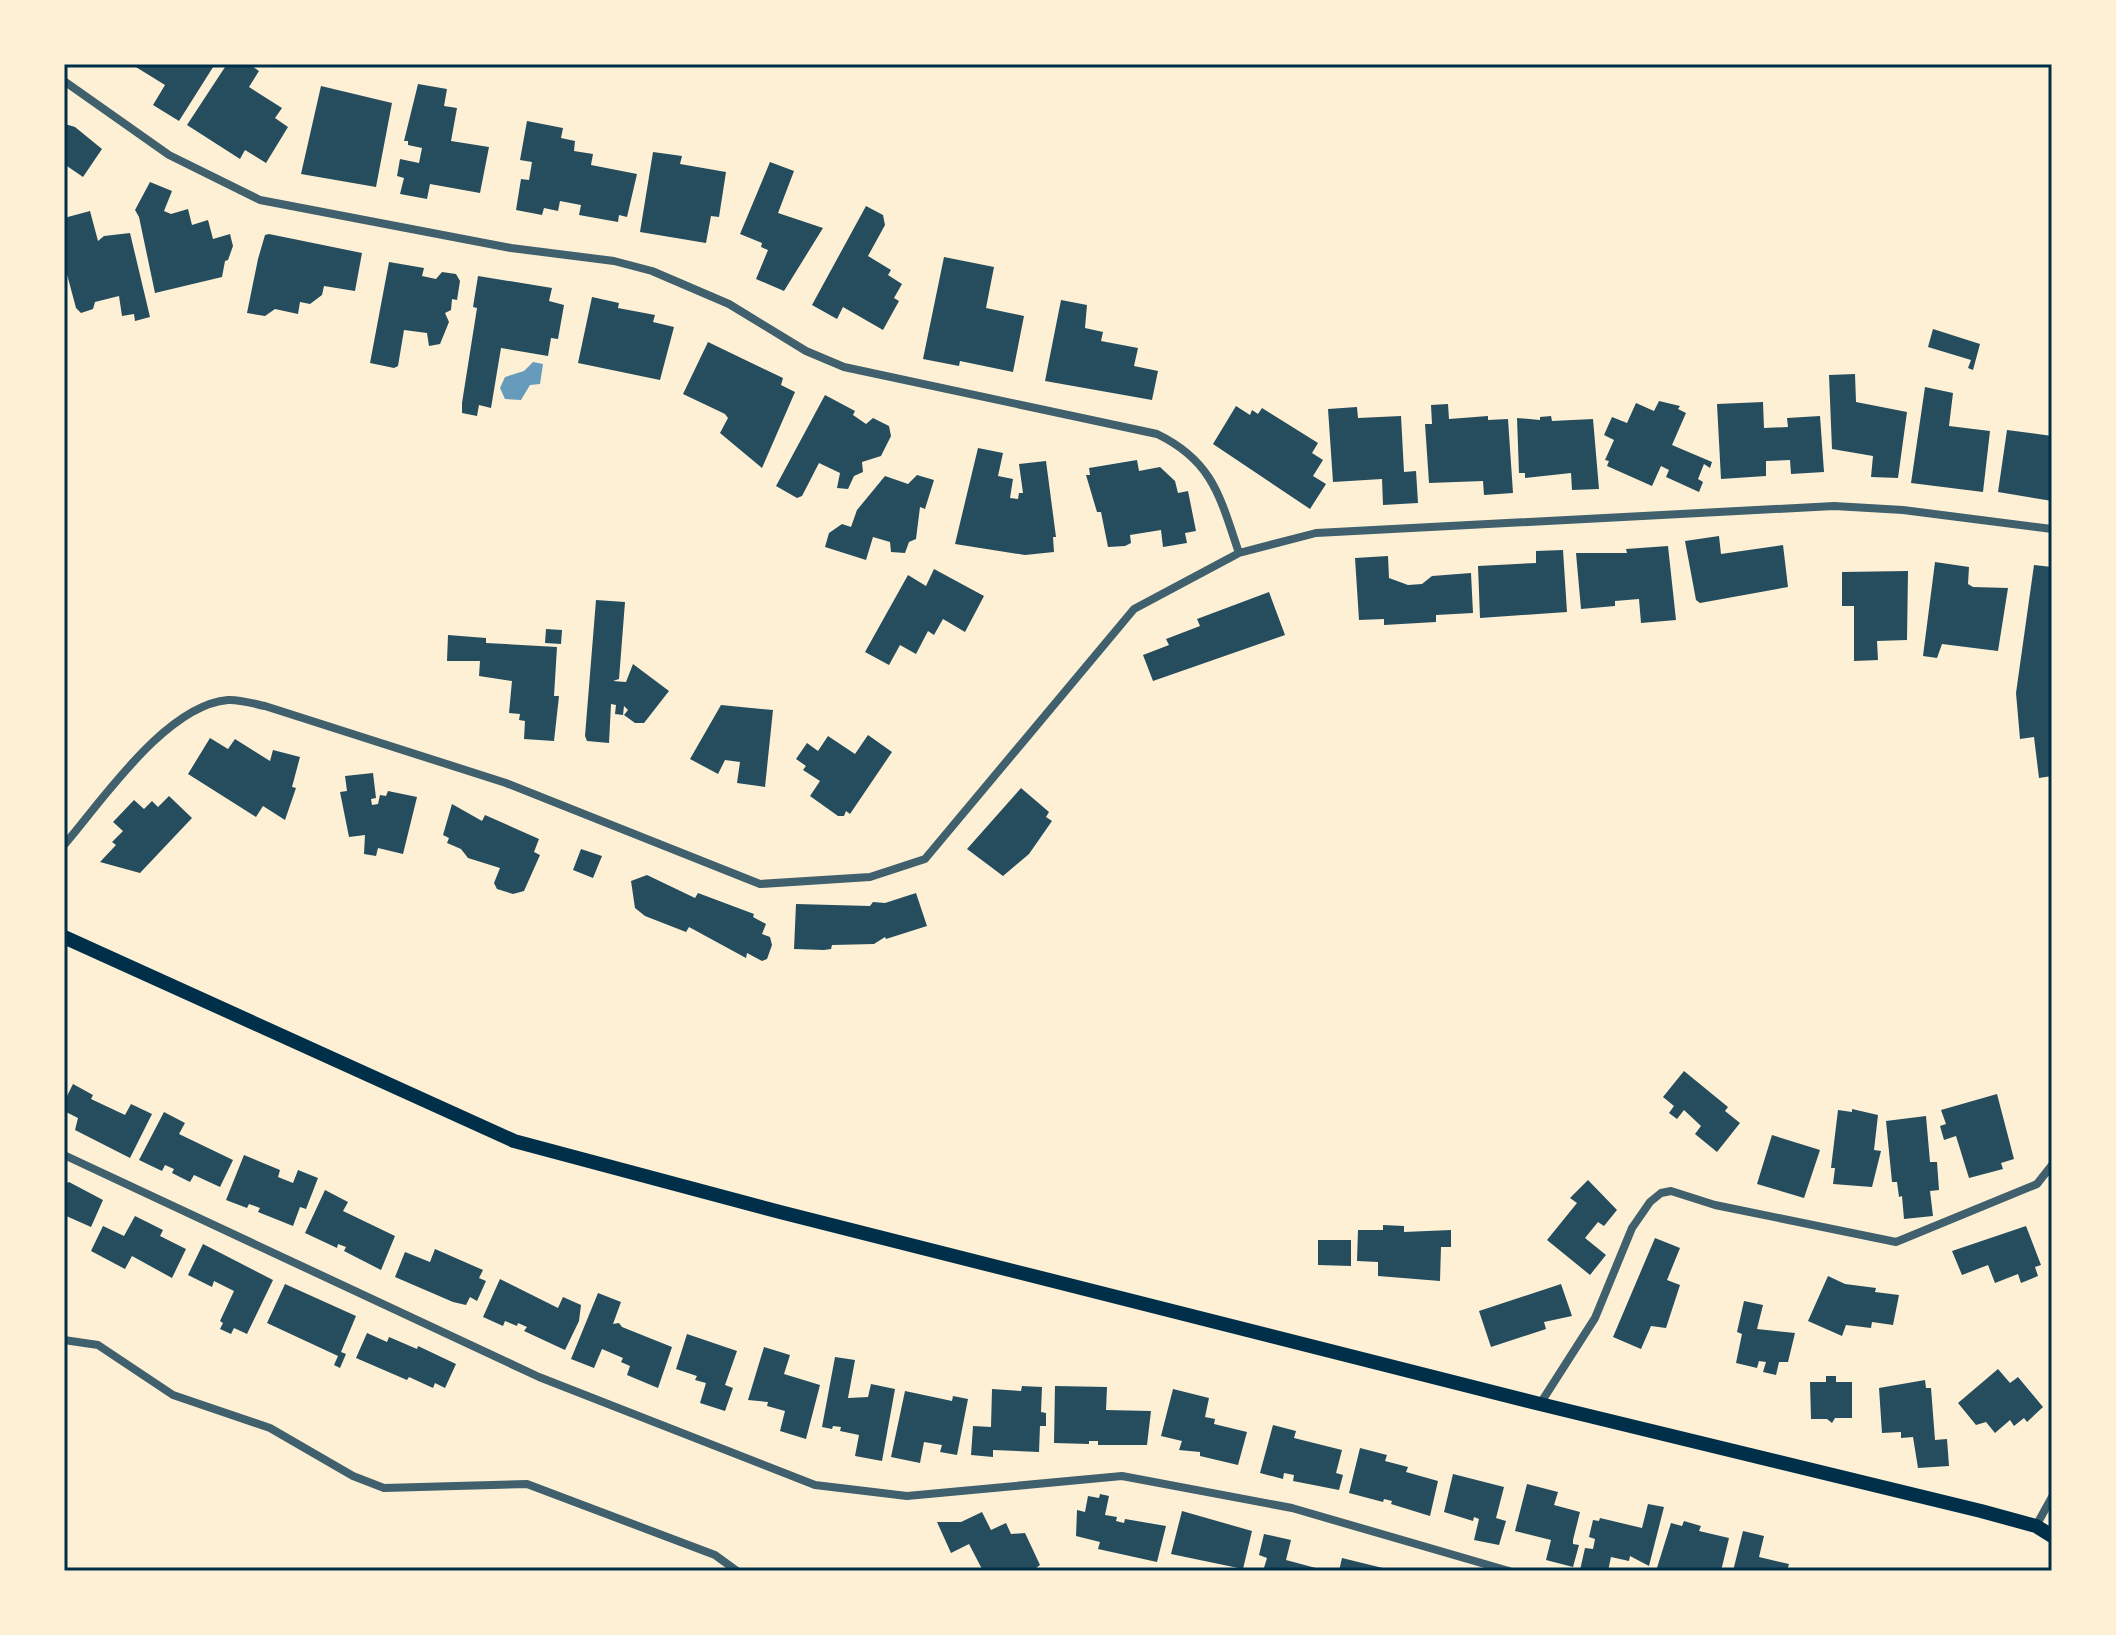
<svg xmlns="http://www.w3.org/2000/svg" width="2116" height="1635" font-family="'PT Serif',serif">
<style>
.water{fill:#669bbc}
.building{fill:#264d5e}
.lines{fill:none;stroke-linecap:round;stroke-linejoin:round}
.minor{stroke:#3f606c;stroke-width:8}
.secondary{stroke:#003049;stroke-width:14}
.neatline{fill:none;stroke:#003049;stroke-width:3}
</style>
<rect width="100%" height="100%" fill="#fdf0d5"/>
<path class="water" d="M533,362l10,2 -3,20 -10,1 -9,15 -16,-1 -5,-11 5,-11 19,-6z"/>
<path class="building" d="M131,64h84l-36,57 -26,-16 12,-20z
M227,64h22l10,7 -10,16 33,21 -7,10 13,9 -22,36 -21,-13 -5,9 -53,-34z
M418,84l29,5 -3,17 13,2 -6,33 38,6 -9,46 -50,-9 -3,15 -27,-5 4,-16 -7,-2 3,-17 19,4 3,-15 -14,-3v-4h-4z
M321,86l71,17 -16,84 -75,-13z
M527,121l36,7 -2,10 14,3 -1,10 19,3 -2,11 46,9 -10,43 -8,-2 -1,7 -39,-7 2,-10 -21,-4 -2,10 -14,-3 -2,7 -26,-5 5,-31 8,1 3,-18 -12,-2z
M65,124l10,3 27,22 -19,28 -19,-13z
M653,152l29,4 -2,8 46,8 -7,45 -8,-1 -5,27 -66,-11z
M770,162l24,9 -16,42 45,15 -39,63 -28,-12 12,-29 -7,-3 1,-4 -22,-9z
M150,182l22,9 -8,20 7,3 17,-5 4,16 16,-5 5,19 17,-5 3,12 -5,14 -3,1 -3,16 -67,16 -16,-76 -4,-7z
M866,206l17,9 2,10 -17,31 23,14 -3,5 14,9 -8,14 5,3 -16,29 -40,-23 -6,12 -25,-14z
M90,211l8,30 6,-5 26,-3 20,84 -15,4 -1,-7 -12,2 -3,-20 -24,6 -2,7 -12,4 -5,-5 -12,-45v-45z
M269,234l93,19 -7,38 -31,-5 -2,9 -12,9 -10,-2 -2,12 -23,-5 -10,7 -18,-3 11,-54 7,-24z
M944,257l50,10 -8,41 38,8 -11,56 -53,-11 -1,5 -36,-7z
M389,262l35,6 -2,8 14,3 6,-7 14,2 4,7 -3,19 -5,-1 -1,11 -6,3 4,9 -9,22 -11,2 -2,-13 -23,-3 -6,36 -4,2 -24,-5z
M478,276l74,12 -3,13 15,4 -6,34 -7,-1 -3,18 -47,-8 -10,60 -12,-3 -2,11 -15,-3v-10l15,-95 -4,-1z
M592,297l27,6 -1,5 37,7 -2,7 21,5 -14,53 -82,-17z
M1061,300l26,5 -2,23 18,4 -2,9 37,7 -4,18 24,5 -6,29 -107,-19z
M1933,329l47,15 -7,26 -5,-2 3,-8 -43,-13z
M708,342l75,36 -2,7 14,7 -33,76 -42,-35 8,-15 -3,-4 -42,-20z
M1855,374l1,28 51,10 -9,66 -27,-1 2,-21 -41,-7 -3,-74z
M1925,387l28,6 -4,33 41,5 -7,61 -72,-9z
M825,395l30,16 -2,4 13,9 7,-6 16,8 2,10 -10,20 -19,6 1,10 -9,4 -6,13 -11,-1 3,-15 -21,-10 -17,33 -5,2 -21,-12z
M1659,401l21,5 -2,3 8,4 -14,32 40,17 -2,6 -6,-4 -6,15 5,3 -4,10 -33,-15 3,-7 -8,-4 -9,20 -45,-20 2,-5 -4,-1 9,-20 -10,-5 8,-18 15,6 9,-20 18,8z
M1763,402l1,26 24,-1 -1,-9 33,-2 4,56 -33,2 -1,-14 -24,1v15l-45,3 -4,-75z
M1448,404l1,15 39,-3v4l20,-1 5,74 -29,2 -1,-14 -54,2 -4,-59h7l-1,-19z
M1236,406l14,9 2,-5 6,4 4,-6 56,35 -6,10 11,7 -10,16 13,8 -16,25 -97,-65z
M1357,407l1,11 43,-2 3,56 12,-1 2,32 -35,2 -1,-26 -49,3 -5,-73z
M1551,416l1,5 41,-2 6,70 -27,1 -1,-17 -46,5v-5h-6l-2,-55 23,2v-3z
M2007,430l45,6v65l-54,-9z
M978,448l25,5 -5,23 15,3 -3,19 8,1 1,-6h4l-4,-29 27,-3 10,76h-3l1,15 -29,3 -70,-11z
M1137,460l2,11 21,-4 15,14 3,12 10,-2 8,40 -11,2 2,10 -24,4 -2,-17 -31,5 1,8 -6,3 -17,1 -7,-35h-4l-11,-37h4l-1,-7z
M917,475l17,5 -9,29 -5,-2 -4,32 -7,3 -4,11 -14,-1 -1,-10 -17,-5 -7,23 -41,-13 4,-14 13,-9 9,3 6,-17 28,-34 23,8z
M1719,536l2,18 62,-9 5,42 -88,16 -4,-3 -11,-59z
M1668,546l8,74 -35,3 -2,-24 -24,2v5l-34,3 -5,-56h51l-1,-4z
M1563,550l4,62 -87,6 -2,-52 58,-3v-12z
M1388,556l1,22 19,7 14,-1 10,-8 39,-3 2,40 -37,2v7l-52,3v-6l-25,1 -4,-62z
M1935,562l34,5 -1,17 5,3 35,1 -10,63 -56,-7 -5,14 -14,-2z
M2034,565l18,2v209l-13,2 -5,-41 -14,2 -4,-46z
M934,569l50,27 -19,36 -22,-13 -9,16 -6,-4 -12,23 -16,-9 -11,20 -24,-13 43,-77 18,11z
M1908,571l-1,69 -30,1 1,19 -24,1v-55h-12v-34z
M1269,592l16,43 -132,46 -10,-26 26,-10 -3,-6 34,-13 -3,-7z
M596,600l29,2 -6,77 -6,2 13,1 7,-18 36,27 -25,32h-9l-11,-8 4,-5 -4,-4 -1,9 -8,-1 1,-9 -5,-1 -2,39 -22,-2 -2,-5z
M546,629l16,1 -1,14 -16,-1z
M448,635l38,3v5l71,4 -3,49h5l-5,45 -30,-2 1,-18 -6,-1 1,-6 -11,-1 3,-32 -33,-5 1,-15h-33z
M721,705l52,5 -8,77 -28,-4 3,-21 -15,-2 -7,14 -28,-15z
M868,735l24,17 -42,62 -4,-3 -2,5h-6l-28,-20 10,-15 -17,-11 3,-4 -10,-7 11,-16 11,8 10,-15 27,18z
M210,738l18,11 7,-10 35,22 3,-11 27,7 -8,30 4,1 -11,32 -22,-14 -7,11 -68,-43z
M373,773l3,25 -5,1 1,6 6,-1 2,-9 6,1 2,-5 29,6 -14,57 -25,-6 -2,8 -12,-2 1,-19 -16,2 -9,-45 7,-1 -2,-15z
M1021,788l28,24 -3,5 6,4 -23,33 -26,22 -36,-27z
M169,796l23,22 -52,55 -40,-11 16,-17 -4,-3 11,-11 -10,-9 21,-22 10,9 8,-8 6,6z
M452,804l30,17 3,-6 54,24 -5,13 6,3 -16,36 -11,3 -16,-5 -3,-6 6,-15 -32,-10 -7,-9 -14,-6 2,-5 -6,-3z
M581,849l21,7 -9,22 -20,-8z
M647,875l48,23 3,-5 56,21 -1,3 13,7 -4,10 8,3 2,8 -5,14 -5,2 -15,-8 -1,5 -57,-31 -3,5 -41,-16 -10,-8 -4,-27z
M916,893l11,33 -41,13 -1,-2 -11,7 -42,1 -1,4 -7,1 -30,-1 2,-45 74,2 3,-4 12,1z
M1684,1071l44,36 -3,4 15,12 -23,29 -22,-18 6,-8 -17,-16 -7,9 -8,-6 5,-7 -11,-9z
M73,1084l20,11 -2,4 34,16 6,-11 21,10 -22,44 -55,-28 3,-12 -14,-7v-9z
M1997,1094l17,65 -13,4 2,6 -34,9 -13,-42 -12,4 -4,-14 6,-2 -5,-14z
M1852,1109l26,6 -4,35 7,1 -9,36 -39,-3 2,-16h-4l7,-58 14,2z
M164,1112l21,11 -6,11 54,26 -13,27 -26,-12 -4,7 -18,-9 2,-4 -9,-4 -3,6 -23,-11z
M1926,1116l4,46h7l2,28 -9,1 3,25 -29,3 -2,-23 -3,1 -2,-15h-5l-6,-61z
M1772,1135l48,15 -16,48 -47,-14z
M244,1155l36,15 -2,7 15,6 5,-13 20,8 -12,31 -6,-2 -7,19 -35,-14 2,-4 -11,-4 -2,4 -21,-8z
M1588,1180l29,30 -13,16 -6,-4 -13,16 21,17 -16,20 -43,-35 30,-37 -7,-5z
M69,1182l34,18 -12,27 -27,-12v-31z
M325,1190l23,12 -5,9 52,25 -14,34 -37,-19 2,-4 -8,-3 -1,4 -32,-15z
M135,1216l28,14 -3,6 26,13 -14,29 -40,-22 -7,13 -34,-18 12,-25 21,10z
M1383,1225l21,1v6l47,-2v17h-10l-1,34 -62,-5v-14l-21,-1 1,-31h25z
M2026,1226l15,39 -6,2 3,9 -17,7 -3,-9 -23,9 -7,-18 -26,10 -10,-24z
M1655,1238l25,10 -13,32 13,5 -14,43 -15,-2 -10,23 -28,-12z
M1318,1240h33v26l-33,-1z
M203,1244l70,36 -26,54 -13,-6 -3,6 -11,-5 3,-6 -3,-2 14,-30 -20,-10 -2,6 -24,-12z
M435,1249l48,21 -4,8 7,3 -9,20 -7,-4 -4,8 -13,-3 -58,-25 10,-25 25,10z
M1828,1276l17,8 31,4 -1,4 24,3 -6,30 -21,-3 -1,6 -25,-3 -4,11 -34,-15z
M500,1279l58,29 5,-11 18,8 -2,16 -14,29 -41,-19 3,-4 -9,-4 -1,3 -12,-5 -2,5 -20,-9z
M285,1284l71,32 -15,36 5,2 -6,14 -6,-3 4,-9 -71,-33z
M1561,1284l11,32 -28,6 2,7 -55,18 -12,-36z
M598,1293l23,9 -8,22 6,-1 3,4 50,20 -14,41 -31,-13 3,-9 -9,-4 2,-4 -21,-9 -8,19 -23,-9z
M1744,1301l19,4 -6,24 38,4 -7,29h-9l-3,13 -13,-3 3,-10 -7,-1 -2,7 -21,-5 6,-29 -5,-2z
M367,1333l20,9 2,-5 28,12 1,-3 38,18 -11,24 -10,-5 -2,5 -24,-11 -2,3 -51,-22z
M687,1334l50,17 -12,34 8,3 -8,23 -25,-8 6,-20 -11,-3 2,-4 -21,-7z
M764,1347l26,8 -6,19 36,11 -14,54 -26,-8 5,-20 -18,-5 1,-4 -20,-2z
M835,1357l20,3 -7,38 20,-1 3,-13 24,5 -13,72 -27,-5 4,-21 -19,-4 1,-4 -8,-1 -1,3 -10,-2z
M1998,1369l12,14 8,-6 25,30 -16,15 -3,-4 -10,8 -4,-6 -15,13 -9,-11 -10,3 -18,-22z
M1826,1376h10v6h16v36h-17l-3,5 -5,-4h-16l-1,-37h16z
M1925,1380l1,8h5l4,52 12,-1 2,27 -31,2 -5,-31 -12,1v-6l-19,1 -3,-45z
M1022,1386l20,1 -1,25 5,1v13h-6l-1,26 -46,-2v7l-22,-2 2,-29 18,1 1,-38 29,2z
M1055,1386l52,1 -1,23 45,1 -4,34h-49v-4h-9v3l-35,-1z
M1173,1389l36,9 -4,19 10,2 -1,5 33,8 -9,33 -38,-9v-4l-21,-2 3,-9 -21,-5z
M905,1391l47,10 1,-5 15,3 -11,56 -17,-3 2,-7 -18,-3 -4,21 -29,-6z
M1273,1425l23,6 -2,7 48,12 -6,23 7,2 -4,15 -46,-9 1,-6 -10,-2 -1,6 -23,-6z
M1360,1448l27,7 -2,6 23,6 -2,5 32,9 -8,35 -39,-12 1,-3 -8,-2 -1,3 -34,-9z
M1453,1474l51,13 -8,31 10,3 -7,24 -25,-5 5,-21 -5,-2 -1,4 -29,-9z
M1527,1484l31,8 -4,13 26,7 -7,28v4l6,1 -6,22 -27,-7 5,-20 -36,-9z
M1100,1494l9,2 -4,19 12,2 -1,4 8,2 1,-4 41,7 -9,36 -59,-13 2,-7 -24,-6 1,-26 8,2 3,-16 11,2z
M1648,1504l16,3 -15,59 -19,-10 -1,5 -18,-4 -3,14 -28,-1 5,-22 8,1 2,-10 -6,-2 4,-17 6,1 1,-3 42,10z
M1182,1511l70,20 -9,38 -72,-15z
M982,1512l9,18 15,-7 5,11 14,-1 15,32 -8,6h-49l-14,-27 -18,9 -14,-31h24z
M1684,1521l17,5 -2,5 30,7 -8,33h-65l15,-48 11,3z
M1743,1531l21,5 -5,21 30,7 -2,7h-54z
M1264,1534l27,6 -5,20 41,11h-64l4,-13 -8,-3z
M1342,1558l49,12v1h-52z"/>
<g class="lines">
<path class="minor" d="M64,81l105,74 91,45 251,48 103,13 38,10 77,33 77,47 38,16 313,67c56,27 63,63 82,119
M64,845c38,-44 102,-140 164,-145 11,-1 26,4 37,6l241,77 254,101 110,-7 55,-18 209,-250 105,-56 77,-20 518,-27 69,4 149,19
M64,1155l475,222 276,108 92,11 215,-20 170,32 217,63
M64,1340l34,5 75,50 97,33 83,48 31,12 143,-4 188,71 22,16
M1540,1404l55,-86 37,-90 18,-26 11,-9 10,-2 44,14 181,37 141,-58 15,-19
M2036,1526l16,-29"/>
<path class="secondary" d="M64,937l450,204 266,71 760,192 441,107 55,15 16,10"/>
</g>
<rect width="2116" height="1635" fill="none" stroke="#fdf0d5" stroke-width="132"/>
<rect x="66" y="66" width="1984" height="1503" class="neatline"/>
</svg>
